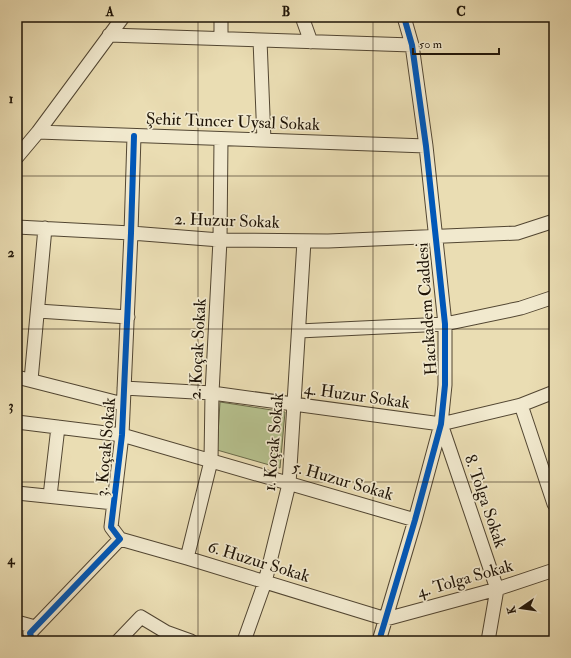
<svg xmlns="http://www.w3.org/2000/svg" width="571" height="658" font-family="'IM FELL Double Pica',serif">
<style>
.green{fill:#b6c18e;stroke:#6a6a4a}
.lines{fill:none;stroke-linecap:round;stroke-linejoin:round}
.street-casing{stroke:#524632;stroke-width:15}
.street{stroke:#f1e9ce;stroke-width:13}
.cycleway-casing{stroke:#f1e9ce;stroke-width:8}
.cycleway{stroke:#0057b8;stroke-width:6}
.grid{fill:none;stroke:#1f1407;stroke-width:1;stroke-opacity:0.55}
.labels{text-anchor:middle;stroke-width:3.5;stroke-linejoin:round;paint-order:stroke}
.street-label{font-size:17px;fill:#1f1407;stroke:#f1e9ce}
.neatline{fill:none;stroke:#1f1407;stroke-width:1.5}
.grid-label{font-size:13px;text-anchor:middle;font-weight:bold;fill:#1f1407}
</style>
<rect width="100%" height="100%" fill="#eaddb3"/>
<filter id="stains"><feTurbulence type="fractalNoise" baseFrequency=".005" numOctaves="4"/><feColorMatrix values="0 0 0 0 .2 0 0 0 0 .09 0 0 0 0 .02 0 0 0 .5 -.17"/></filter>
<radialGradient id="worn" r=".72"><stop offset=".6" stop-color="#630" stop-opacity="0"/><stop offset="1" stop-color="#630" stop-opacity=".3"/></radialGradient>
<path class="green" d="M220,402l65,10 -5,56 -63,-18z"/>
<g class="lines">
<g class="street-casing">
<path id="street" d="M302,17l9,25
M109,35l303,10
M221,38v-21
M260,40l4,100
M38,132l388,14
M17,157l21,-25 85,-115
M17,227l114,6 89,7 108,1 189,-8 37,-12
M38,311l90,6
M299,331l146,-7 76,-16 33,-11
M17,377l106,27
M31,380l14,-152
M124,388l88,5 229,31 80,-19 33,-13
M521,405l33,99
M17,422l105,13 293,85
M441,424l56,165 -9,52
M17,493l97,10
M50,496l8,-69
M120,539l67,19 199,61 111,-30 57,-19
M187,558l24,-97 1,-68 8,-153 1,-101
M17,622l18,5
M32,641l-2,-8 90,-94 -9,-12 11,-92 9,-202 3,-97
M118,641l23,-24 25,15 25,9
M244,641l21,-59 24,-98 15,-243
M379,641l36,-121 26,-96 4,-39v-61l-19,-178 -14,-101 -8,-28"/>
</g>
<use href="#street" class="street"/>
<g class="cycleway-casing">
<path id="cycleway" d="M32,641l-2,-8 90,-94 -9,-12 11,-92 9,-202 3,-97
M379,641l36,-121 26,-96 4,-39v-61l-19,-178 -14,-101 -8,-28"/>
</g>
<use href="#cycleway" class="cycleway"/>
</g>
<path class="grid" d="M198,17v624M373,17v624M17,176h537M17,329h537M17,482h537"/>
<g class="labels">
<g class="street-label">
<text transform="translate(233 121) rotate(2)" y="6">Şehit Tuncer Uysal Sokak</text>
<text transform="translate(227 220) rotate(2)" y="6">2. Huzur Sokak</text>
<text transform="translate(426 309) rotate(-94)" y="6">Hacıkadem Caddesi</text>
<text transform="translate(197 349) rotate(-87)" y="6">2. Koçak Sokak</text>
<text transform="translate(357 395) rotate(8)" y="6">4. Huzur Sokak</text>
<text transform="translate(273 442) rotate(-85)" y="6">1. Koçak Sokak</text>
<text transform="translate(105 447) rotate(-85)" y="6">3. Koçak Sokak</text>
<text transform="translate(343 480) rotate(16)" y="6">5. Huzur Sokak</text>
<text transform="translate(486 501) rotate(71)" y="6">8. Tolga Sokak</text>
<text transform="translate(259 561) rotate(17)" y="6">6. Huzur Sokak</text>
<text transform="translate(465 578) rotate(-16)" y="6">4. Tolga Sokak</text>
</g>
</g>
<rect width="571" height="658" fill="none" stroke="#eaddb3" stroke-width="44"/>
<g transform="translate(521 608) rotate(257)" stroke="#f1e9ce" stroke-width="3" paint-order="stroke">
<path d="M0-3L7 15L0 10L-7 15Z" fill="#1f1407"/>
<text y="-6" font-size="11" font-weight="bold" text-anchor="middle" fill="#1f1407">K</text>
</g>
<path d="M413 48v6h86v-6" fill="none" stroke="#1f1407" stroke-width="2"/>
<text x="419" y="48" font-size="12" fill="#1f1407" stroke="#f1e9ce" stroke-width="3" paint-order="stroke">50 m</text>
<rect x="22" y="22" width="527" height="614" class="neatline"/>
<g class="grid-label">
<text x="110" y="16">A</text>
<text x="286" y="16">B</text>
<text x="461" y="16">C</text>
<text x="11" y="103">1</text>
<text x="11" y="257">2</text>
<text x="11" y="410">3</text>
<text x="11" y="564">4</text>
</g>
<rect width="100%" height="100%" filter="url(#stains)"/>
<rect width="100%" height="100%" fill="url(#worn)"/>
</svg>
